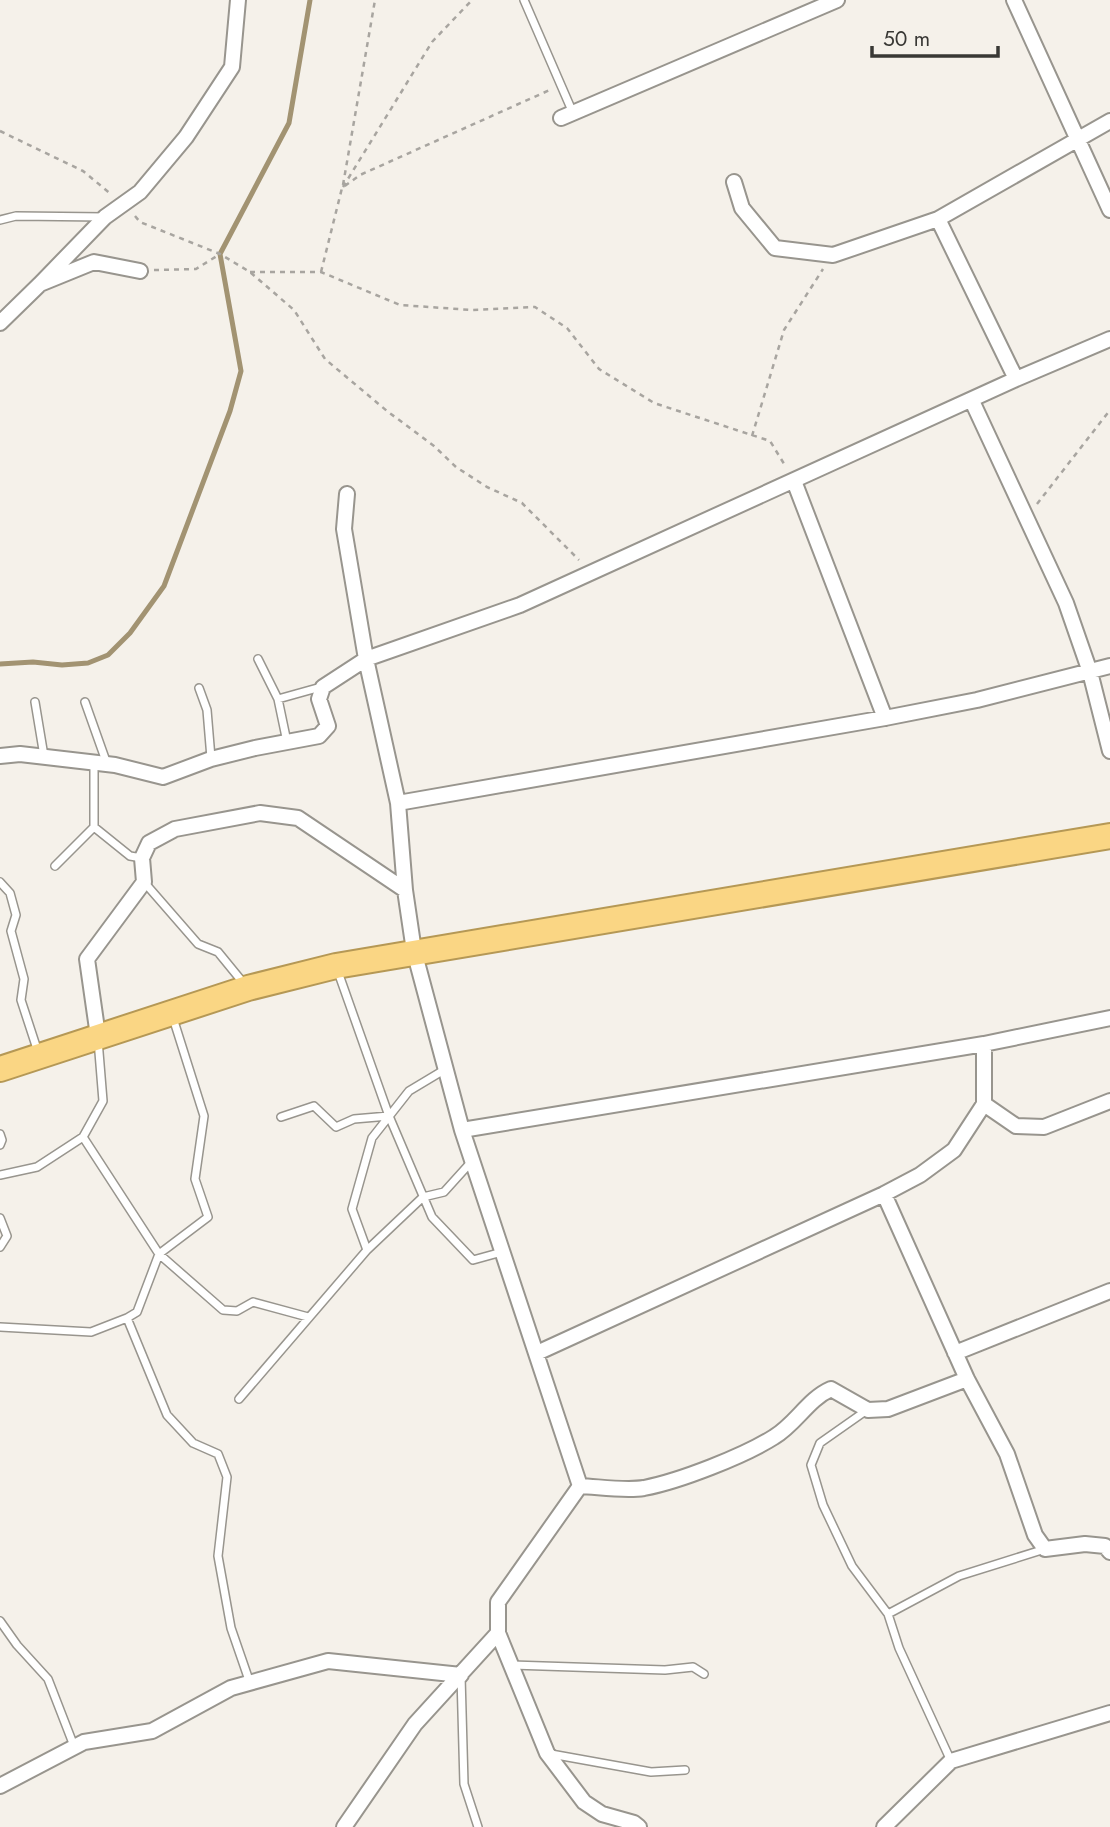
<svg xmlns="http://www.w3.org/2000/svg" width="1110" height="1827" font-family="Jost,sans-serif">
<style>
.lines{fill:none;stroke-linecap:round;stroke-linejoin:round}
.stream{stroke:#a29372;stroke-width:5}
.service-casing{stroke:#98958e;stroke-width:10}
.minor-casing{stroke:#98958e;stroke-width:18}
.trunk-casing{stroke:#b59855;stroke-width:28}
.path{stroke:#a8a5a0;stroke-width:2.5;stroke-dasharray:5 5;stroke-linecap:butt}
.service{stroke:#fff;stroke-width:7}
.minor{stroke:#fff;stroke-width:14}
.trunk{stroke:#fad684;stroke-width:24}
</style>
<rect width="100%" height="100%" fill="#f5f1ea"/>
<g class="lines">
<path class="stream" d="M0,664l33,-2 29,3 26,-2 20,-8 22,-22 34,-47 66,-175 11,-40 -21,-117 69,-131 21,-123"/>
<g class="service-casing">
<path id="service" d="M524,0l49,113
M0,220l16,-4 89,1
M258,659l20,40 9,43
M199,688l8,22 4,48
M278,699l43,-12
M35,702l9,54
M85,702l22,62
M94,763v64l36,29 12,2
M55,866l39,-39
M0,882l10,11 6,22 -5,16 13,48 -3,21 17,52
M144,882l54,62 20,8 27,33
M337,969l52,147 43,101 41,43 29,-8
M173,1018l31,98 -9,63 13,38 -49,37 -22,58 -10,6 40,97 26,28 25,11 9,23 -9,79 13,72 19,55
M281,1117l33,-11 22,21 18,-8 35,-3
M0,1134l2,6 -2,5
M83,1137l76,117 64,56 14,1 16,-9 55,15
M0,1175l37,-8 46,-30 20,-36 -5,-61
M0,1218l7,18 -7,11
M367,1250l56,-53 21,-5 28,-31
M0,1327l91,5 36,-14
M239,1399l128,-149 -15,-41 20,-71 37,-47 35,-21
M867,1410l-47,33 -9,22 12,40 29,61 36,48 71,-38 86,-27
M888,1614l11,34 52,113
M0,1621l17,24 31,34 26,67
M512,1665l153,5 28,-3 11,7
M461,1676l3,108 14,43
M551,1754l100,18 34,-2"/>
</g>
<g class="minor-casing">
<path id="minor" d="M1014,0l96,210
M561,118l276,-118
M734,182l8,26 33,40 58,7 105,-36 172,-98
M938,219l78,160
M40,284l65,-67 35,-25 46,-55 46,-70 6,-67
M0,323l40,-39 54,-22 46,9
M972,401l94,202 24,69 20,79
M794,481l91,237
M347,494l-3,35 22,130 32,144 7,87 9,61 48,179 118,356 -82,116v31l49,120 37,49 18,12 32,9 5,4
M0,756l20,-2 95,11 48,12 48,-18 44,-11 64,-12 9,-10 -9,-27 4,-12 43,-28 154,-54 496,-226 94,-40
M398,803l487,-85 92,-18 133,-34
M98,1036l-11,-77 57,-77 -2,-24 7,-15 26,-14 85,-16 38,5 107,72
M984,1104l32,22 28,1 66,-26
M462,1130l522,-86 126,-26
M884,1194l83,185 40,75 28,81 10,14 40,-5 20,2 5,6
M537,1353l347,-159 36,-19 34,-25 30,-46v-60
M955,1353l155,-62
M580,1486c20,1 45,5 64,2 36,-7 100,-32 130,-51 22,-13 34,-38 57,-48l37,21 20,-1 79,-30
M0,1786l84,-44 68,-11 79,-43 97,-27 133,14
M344,1827l71,-103 83,-91
M884,1827l67,-66 159,-48"/>
</g>
<g class="trunk-casing">
<path id="trunk" d="M0,1069l248,-81 88,-22 774,-130"/>
</g>
<path class="path" d="M0,131l83,40 29,24
M343,185l32,-185
M343,187l89,-145 40,-42
M135,216l5,6 80,32 30,18 44,38 31,49 62,52 47,35 22,21 31,20 35,16 57,57
M154,270l42,-1 24,-15
M250,272h71l79,33 72,5 63,-3 32,21 32,41 55,34 116,38 16,26
M321,272l21,-84 18,-13 192,-86
M752,436l32,-106 39,-61
M1037,504l73,-94"/>
<use href="#service" class="service"/>
<use href="#minor" class="minor"/>
<use href="#trunk" class="trunk"/>
</g>
<path d="M872 46v10h126v-10" fill="none" stroke="#393835" stroke-width="3.5"/>
<text x="883" y="46" font-size="21" fill="#393835" stroke="#f5f1ea" stroke-width="5" paint-order="stroke">50 m</text>
</svg>
